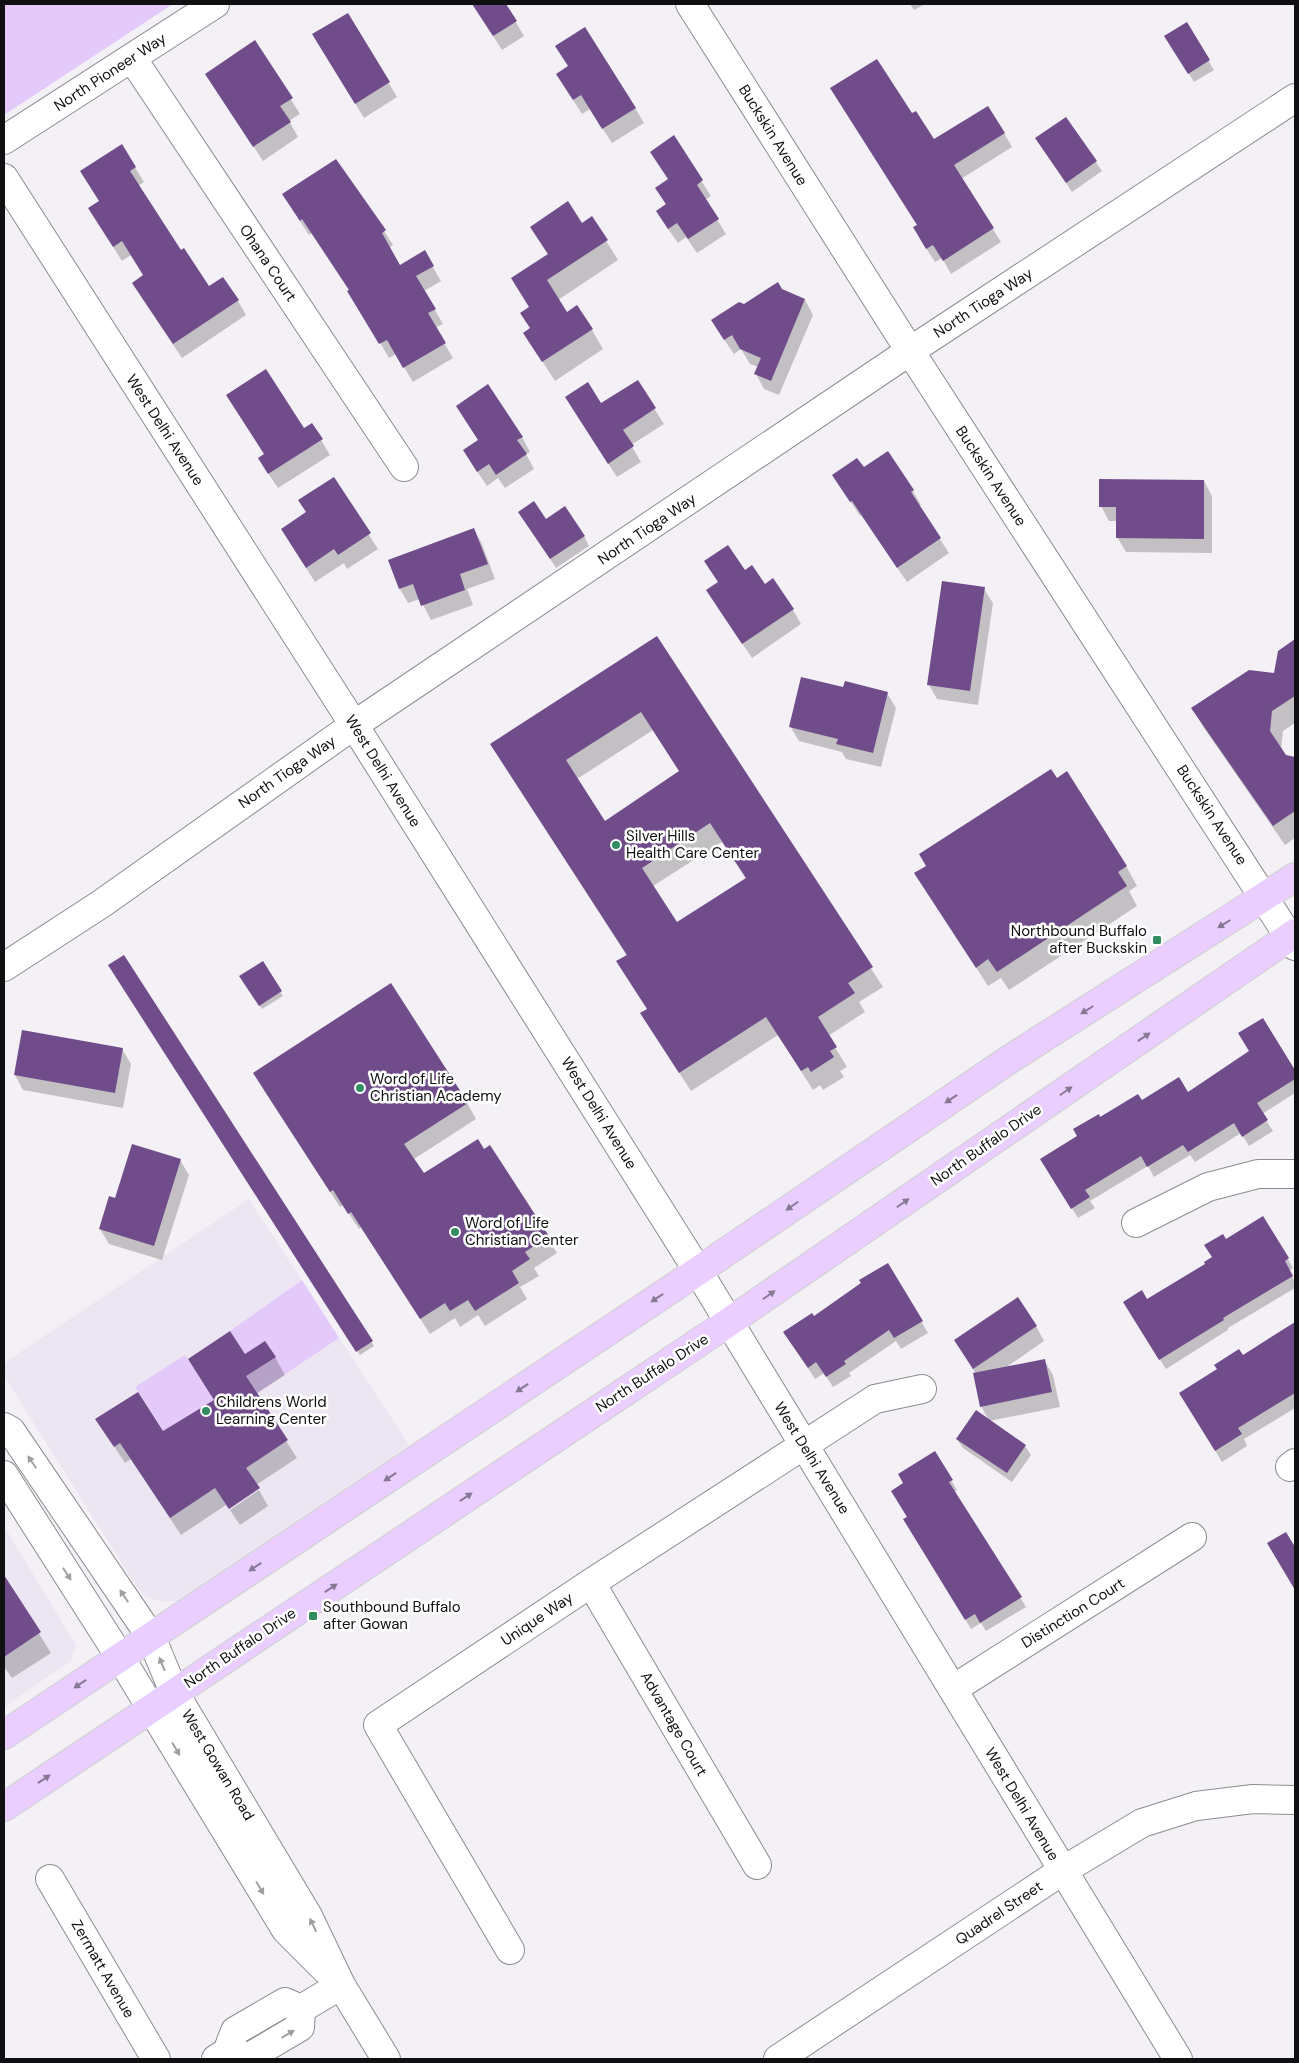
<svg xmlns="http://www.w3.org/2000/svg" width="1299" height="2063" font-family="'DM Sans',sans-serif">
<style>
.built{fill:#ece6f2}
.green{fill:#e4cafa}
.shadow{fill:#0003;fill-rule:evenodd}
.building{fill:#704c8b;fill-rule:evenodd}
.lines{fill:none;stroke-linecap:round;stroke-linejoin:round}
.minor-casing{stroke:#8e8b90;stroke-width:30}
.major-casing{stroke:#cfcfcf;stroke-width:30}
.minor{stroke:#fff;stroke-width:28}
.major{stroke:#e9ceff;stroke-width:28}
.oneway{fill:#877894}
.oneway2{fill:#9f9fa0}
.poi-dot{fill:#328b61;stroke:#fff;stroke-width:2}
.labels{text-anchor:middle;stroke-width:5;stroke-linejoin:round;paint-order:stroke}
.street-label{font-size:15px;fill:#100f11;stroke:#fff}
.poi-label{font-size:15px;fill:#100f11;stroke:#fff;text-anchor:start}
</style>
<rect width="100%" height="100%" fill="#f4f1f6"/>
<path class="built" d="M249,1199l160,246 -231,156 -16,1 -18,-6 -11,-15 -129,-205v-13z
M4,1526l72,119 -5,16 -67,46z"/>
<path class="green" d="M4,4h169l-169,111z
M302,1280l37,58 -82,55 -18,-29 9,-6 -18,-27z
M185,1355l47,71 -50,33 -47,-72z"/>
<path class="shadow" d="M473,4h32l19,32 -22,14z
M910,4h15l-11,6z
M347,14l50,83 -33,21 -42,-69z
M1186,24l28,46 -20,12 -28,-46z
M255,42l45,72 -11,7 9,16 -35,24 -56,-86z
M568,68l67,40 9,15 -32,20 -22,-34 -8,5 -16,-25z
M912,115l22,26 70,-8 8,14 -51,32 40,63 -50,32 -9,-16 -7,4 -13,-20 -4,-17z
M1066,119l36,52 -30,21 -29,-44z
M673,137l38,59 -6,4 21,34 -29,19 -11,-16 -8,6 -12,-17v-21l-10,-17 13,-8 -18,-28z
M122,146l22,36 -6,4 42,66 29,36 29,13 8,14 -64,43 -40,-60 2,-22 -13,-21 -9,6 -24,-38 2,-21z
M292,209l92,22 9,14 -4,3 11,19 24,-15 17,29 -17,10 19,33 -8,4 18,30 -40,24 -17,-28 -7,4 -39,-67 -38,-58 -3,2z
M592,218l26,42 -60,40 9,13 25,17 11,19 -48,32 -31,-48 7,-4 -1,-21 18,-53 -17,-28 50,-3z
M782,290l23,10 8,15 -34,80 -15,-6 -8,-15 2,-7 -8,-3 -9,-15 -7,5 -13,-19 23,-30z
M637,382l27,42 -33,21 10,17 -24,15 -42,-65 26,-7z
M457,407l65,30 8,15 -4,2 8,15 -29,19 -7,-10 -11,8 -14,-21 6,-24z
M312,425l18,30 -52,33 -10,-15 35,-43z
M887,453l26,38 8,14 -2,2 30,46 -42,29 -46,-67 -1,1 -27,-41 30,-6z
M333,479l45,70 -31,20 -3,-6 -29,19 -24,-38 16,-31z
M1204,481l8,15v57l-86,-1 -9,-15 1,-16h-9l-8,-15z
M546,521l38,15 5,10 -33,22 -30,-46z
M474,529l8,15 13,35 -28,10 6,16 -42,15 -11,-21 -12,4 -8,-14 -11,-29z
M744,572l49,38 8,14 -49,34 -36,-53z
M984,589l9,14 -15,102 -41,-6 -8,-14z
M657,637l226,350 -24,15 6,10 -37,24 19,31 -7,4 4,6 -21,13 -3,-5 -7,5 -35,-55 -87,56 -38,-59 -5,-22 -21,-54 -124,-193zM653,730l27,42 -75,51 -28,-44zM722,842l24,37 -69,45 -24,-38z
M1295,641v82l-12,8 -2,18 5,7 9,2v80l-10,7 -81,-117 -11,-19 82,-34 4,-23z
M844,689l43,4 9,15 -15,59 -35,-8 -4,-7 -43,-11 -9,-15z
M1126,866l11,20 -8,5 8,15 -128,84 -8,-12 -13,8 -72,-112z
M124,956l250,390 -14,9 -251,-390z
M262,963l21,33 -21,13 -21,-33z
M1263,1019l32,53v21l-33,21 11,17 -24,15 -8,-13 -46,29 -5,-7 -36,22 -6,-11 -58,35 5,7 -17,10 -30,-48 30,-33 22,-19 42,-16 46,-9 62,-42z
M23,1032l99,17 9,15 -8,44 -100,-18 -8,-15z
M263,1089l204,14 9,16 -62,40 10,16 66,-28 67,106 -23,15 5,8 -19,11 7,12 -42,27 -7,-11 -18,12 -5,-9 -25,16 -69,-107 -2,2 -16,-24 -3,2z
M180,1160l9,15 -27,85 -53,-16 -9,-15z
M1226,1240l62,19 5,9 -4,3 6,11v6l-67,40v2l-62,39 -36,-57 77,-48z
M887,1264l41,69 -27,16 -5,-8 -47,32 2,3 -18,11 -9,-14 -9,6 -23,-35 22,-26z
M1295,1324v84l-51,31 3,7 -25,16 -35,-58 55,-47z
M1036,1326l8,15 -39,27 39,-8 9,15 7,32 -71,14 36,25 6,9 -19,27 -49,-34 -6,-9 32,-18 -8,-15 -5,-32 -12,-19z
M245,1356l30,1 10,18 -29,19 41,64 -41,27 2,3 -30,20 -2,-3 -45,30 -50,-76 -6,4 -28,-43 66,12 52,-31z
M935,1453l22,37 -3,2 72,115 -40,24 -5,-8 -10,6 -66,-110 3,-2 -3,-33z
M259,1490l9,16 -28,19 -10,-15z
M1295,1543v45l-21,-34z
M4,1577l47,76 -39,25 -8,-11z"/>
<path class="building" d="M472,4h34l11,17 -24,15z
M348,13l42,69 -35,22 -43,-70z
M1187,22l23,38 -22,14 -24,-38z
M585,27l51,81 -34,21 -21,-34 -8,5 -17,-26 12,-8 -13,-20z
M255,40l38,58 -13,8 11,16 -38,25 -48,-73z
M877,59l35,54 4,-2 18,28 54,-33 17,27 -51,32 40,63 -51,33 -10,-16 -7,4 -13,-22 4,-2 -87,-137z
M1066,117l31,44 -31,22 -31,-45z
M674,135l29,45 -6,5 22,34 -31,20 -11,-16 -9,6 -12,-18 10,-7 -11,-16 13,-9 -18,-27z
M122,144l14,23 -6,4 51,79 3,-2 25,38 14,-9 16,23 -66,44 -41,-61 11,-8 -21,-34 -9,6 -25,-39 11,-7 -19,-30z
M336,159l50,71 -4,3 18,32 25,-15 9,16 -18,10 20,33 -8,4 18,30 -43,25 -16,-28 -8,4 -32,-53 2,-1 -47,-71 -2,2 -18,-27z
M568,201l14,22 10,-7 16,24 -61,40 20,32 10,-7 16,24 -51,33 -19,-29 7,-5 -10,-15 9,-6 -18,-29 37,-24 -18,-27z
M778,282l4,7 23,10 -34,82 -17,-7 7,-16 -21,-9 -8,-14 -8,5 -13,-20 28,-18 5,2z
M266,369l38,59 8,-5 11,16 -55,35 -10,-16 6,-4 -38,-59z
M638,380l18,28 -33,22 11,16 -26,18 -43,-67 23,-15 13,21z
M488,384l35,53 -6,3 10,14 -31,21 -7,-11 -12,8 -14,-22 15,-10 -22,-34z
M888,451l26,39 -3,2 30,46 -44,30 -45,-67 -2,1 -18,-27 25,-17 7,9z
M334,477l37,56 -33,22 -4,-6 -28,19 -25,-39 25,-17 -8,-12z
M1099,479l105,1v59l-88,-1v-31h-17z
M534,501l12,18 19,-13 20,30 -35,23 -32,-47z
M474,528l14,36 -28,10 5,16 -44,16 -8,-22 -14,5 -11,-29z
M728,545l17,25 7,-5 13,19 8,-6 21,31 -52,35 -36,-54 12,-8 -14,-21z
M942,581l43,6 -15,104 -43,-6z
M657,636l216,331 -25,16 7,10 -37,24 19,30 -7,4 4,6 -23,15 -3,-5 -7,4 -35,-54 -87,56 -39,-60 7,-4 -31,-48 11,-6 -137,-211zM641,712l38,59 -74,50 -39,-61zM710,823l36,55 -69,44 -35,-54z
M1295,639v57l-23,15 -2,20 16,24 9,2v54l-22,15 -82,-118 58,-38 25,3 4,-22z
M801,677l42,10 2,-6 43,11 -15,61 -37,-9 2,-5 -49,-12z
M1051,769l6,9 10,-7 60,95 -9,6 9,14 -130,86 -9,-13 -12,9 -62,-95 12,-7 -7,-12z
M124,955l249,386 -17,11 -248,-387z
M263,961l19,30 -23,15 -20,-30z
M391,983l77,120 -64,41 20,29 54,-34 6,10 6,-4 59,91 -24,16 5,7 -18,12 7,12 -44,28 -7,-11 -18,11 -5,-8 -25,16 -69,-107 -3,2 -15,-24 -3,2 -77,-119z
M1263,1018l32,52v9l-38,24 11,17 -26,17 -8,-14 -46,29 -5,-7 -36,22 -6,-11 -56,34 5,7 -19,12 -31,-50 37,-23 -4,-7 26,-15 1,3 38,-23 4,6 37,-23 9,15 61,-41 -11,-18z
M22,1030l101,18 -8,45 -101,-18z
M132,1144l49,15 -27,87 -55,-17 10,-33 6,2z
M1263,1216l26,42 -4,3 8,15 -70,42 1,2 -65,40 -36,-58 19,-12 5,9 58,-35 -1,-2 8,-5 -8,-12 19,-11 3,5z
M888,1263l35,58 -29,17 -5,-8 -45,31 2,3 -20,13 -10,-15 -8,6 -25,-36 29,-19 2,3 47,-33 -2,-3z
M1018,1297l19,29 -64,43 -19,-29z
M1295,1322v71l-57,35 4,6 -27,17 -36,-58 38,-24 -3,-4 25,-16 4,6z
M230,1331l15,23 20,-13 11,16 -30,19 42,64 -42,28 14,20 -31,21 -14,-21 -45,30 -50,-75 -6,4 -19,-28 43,-27 25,39 51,-31 -26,-41z
M1045,1359l7,33 -72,15 -7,-34z
M976,1410l50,35 -19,28 -51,-34z
M935,1451l18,29 -4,2 73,115 -42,26 -5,-9 -10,6 -62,-101 4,-2 -16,-26 12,-8 -5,-9z
M1286,1532l9,15v43l-28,-47z
M4,1575l37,57 -37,25z"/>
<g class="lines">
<g class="minor-casing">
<path id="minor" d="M690,4l220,347 385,595
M132,58l272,409
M4,140l211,-136
M4,178l350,547 344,546 480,788
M4,967l97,-63 253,-179 556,-374 385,-253
M1136,1223l72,-36 50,-13h37
M4,1427l7,4 140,206 23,55 134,224 33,69 45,74
M1290,1467l5,-4
M4,1475l116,182 166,273 40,40
M591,1583l166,282
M953,1689l239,-152
M50,1879l106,180
M510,1950l-132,-225 213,-142 284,-184 47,-10
M301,2009l40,-24
M227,2052l24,4 49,-29 1,-18
M216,2059l11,-7 8,-21 50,-29 16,7
M778,2059l284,-188 80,-48 54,-17 57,-7 42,1"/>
</g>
<g class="major-casing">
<path id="major" d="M4,1735l694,-464 312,-212 285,-182
M4,1807l725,-485 566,-389"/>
</g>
<use href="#minor" class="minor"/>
<use href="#major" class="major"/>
</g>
<defs><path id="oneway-solid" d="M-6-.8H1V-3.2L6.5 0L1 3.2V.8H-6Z" transform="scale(1.25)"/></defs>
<g class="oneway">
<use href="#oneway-solid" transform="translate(1224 924) rotate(148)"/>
<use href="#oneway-solid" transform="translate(1087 1010) rotate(148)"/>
<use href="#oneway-solid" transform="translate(1144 1037) rotate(-34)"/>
<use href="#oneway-solid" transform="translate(1066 1091) rotate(-35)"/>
<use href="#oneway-solid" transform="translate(951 1099) rotate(146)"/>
<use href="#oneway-solid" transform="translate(903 1203) rotate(-35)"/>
<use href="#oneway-solid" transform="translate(792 1206) rotate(145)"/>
<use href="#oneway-solid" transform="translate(769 1295) rotate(-35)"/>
<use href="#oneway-solid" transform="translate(657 1298) rotate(146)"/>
<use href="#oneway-solid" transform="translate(522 1388) rotate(146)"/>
<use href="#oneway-solid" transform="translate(390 1477) rotate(146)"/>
<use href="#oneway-solid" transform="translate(466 1497) rotate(-34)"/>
<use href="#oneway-solid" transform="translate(255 1567) rotate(146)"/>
<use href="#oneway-solid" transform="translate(331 1588) rotate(-34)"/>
<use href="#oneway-solid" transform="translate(80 1684) rotate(146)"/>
<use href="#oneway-solid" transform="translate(44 1779) rotate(-34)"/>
</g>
<g class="oneway2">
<use href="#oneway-solid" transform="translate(32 1462) rotate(-124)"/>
<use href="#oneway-solid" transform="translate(67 1574) rotate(57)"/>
<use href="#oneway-solid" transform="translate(124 1596) rotate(-124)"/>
<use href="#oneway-solid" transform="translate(162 1664) rotate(-112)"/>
<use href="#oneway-solid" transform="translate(176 1749) rotate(59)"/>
<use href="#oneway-solid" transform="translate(260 1888) rotate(59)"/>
<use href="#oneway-solid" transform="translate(313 1925) rotate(-116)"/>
<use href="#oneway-solid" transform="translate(288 2034) rotate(-31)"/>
</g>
<g class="poi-dot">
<circle cx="616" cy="845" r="5"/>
<rect x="1152" y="935" width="10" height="10" rx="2.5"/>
<circle cx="360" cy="1088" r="5"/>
<circle cx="455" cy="1232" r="5"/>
<circle cx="206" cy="1411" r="5"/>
<rect x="308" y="1611" width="10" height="10" rx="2.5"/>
</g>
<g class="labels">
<g class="street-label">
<text transform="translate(110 72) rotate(-33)" y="5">North Pioneer Way</text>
<text transform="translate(773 135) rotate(58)" y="5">Buckskin Avenue</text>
<text transform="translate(268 263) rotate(56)" y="5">Ohana Court</text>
<text transform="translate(983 303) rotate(-33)" y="5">North Tioga Way</text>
<text transform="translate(165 430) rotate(57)" y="5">West Delhi Avenue</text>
<text transform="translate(991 476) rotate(57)" y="5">Buckskin Avenue</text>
<text transform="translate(647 529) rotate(-34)" y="5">North Tioga Way</text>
<text transform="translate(383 771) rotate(58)" y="5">West Delhi Avenue</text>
<text transform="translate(287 772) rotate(-35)" y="5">North Tioga Way</text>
<text transform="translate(1212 815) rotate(57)" y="5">Buckskin Avenue</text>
<text transform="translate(599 1113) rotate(58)" y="5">West Delhi Avenue</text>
<text transform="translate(986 1145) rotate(-35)" y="5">North Buffalo Drive</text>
<text transform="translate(652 1373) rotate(-33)" y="5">North Buffalo Drive</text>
<text transform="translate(812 1458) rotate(58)" y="5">West Delhi Avenue</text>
<text transform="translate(1073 1613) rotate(-32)" y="5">Distinction Court</text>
<text transform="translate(537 1619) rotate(-34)" y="5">Unique Way</text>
<text transform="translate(240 1648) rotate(-34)" y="5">North Buffalo Drive</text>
<text transform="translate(674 1724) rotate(60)" y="5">Advantage Court</text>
<text transform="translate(218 1765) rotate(59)" y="5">West Gowan Road</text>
<text transform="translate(1022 1804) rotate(59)" y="5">West Delhi Avenue</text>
<text transform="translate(999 1913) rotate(-34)" y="5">Quadrel Street</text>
<text transform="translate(103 1969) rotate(60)" y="5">Zermatt Avenue</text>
</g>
<g class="poi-label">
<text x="626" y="841">Silver Hills<tspan x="626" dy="17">Health Care Center</tspan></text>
<text x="1147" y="936" text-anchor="end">Northbound Buffalo<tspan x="1147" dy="17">after Buckskin</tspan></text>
<text x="370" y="1084">Word of Life<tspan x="370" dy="17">Christian Academy</tspan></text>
<text x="465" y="1228">Word of Life<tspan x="465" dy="17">Christian Center</tspan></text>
<text x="216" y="1407">Childrens World<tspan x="216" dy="17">Learning Center</tspan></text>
<text x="323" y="1612">Southbound Buffalo<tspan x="323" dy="17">after Gowan</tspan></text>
</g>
</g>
<rect width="1299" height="2063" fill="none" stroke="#100f11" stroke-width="10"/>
</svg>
